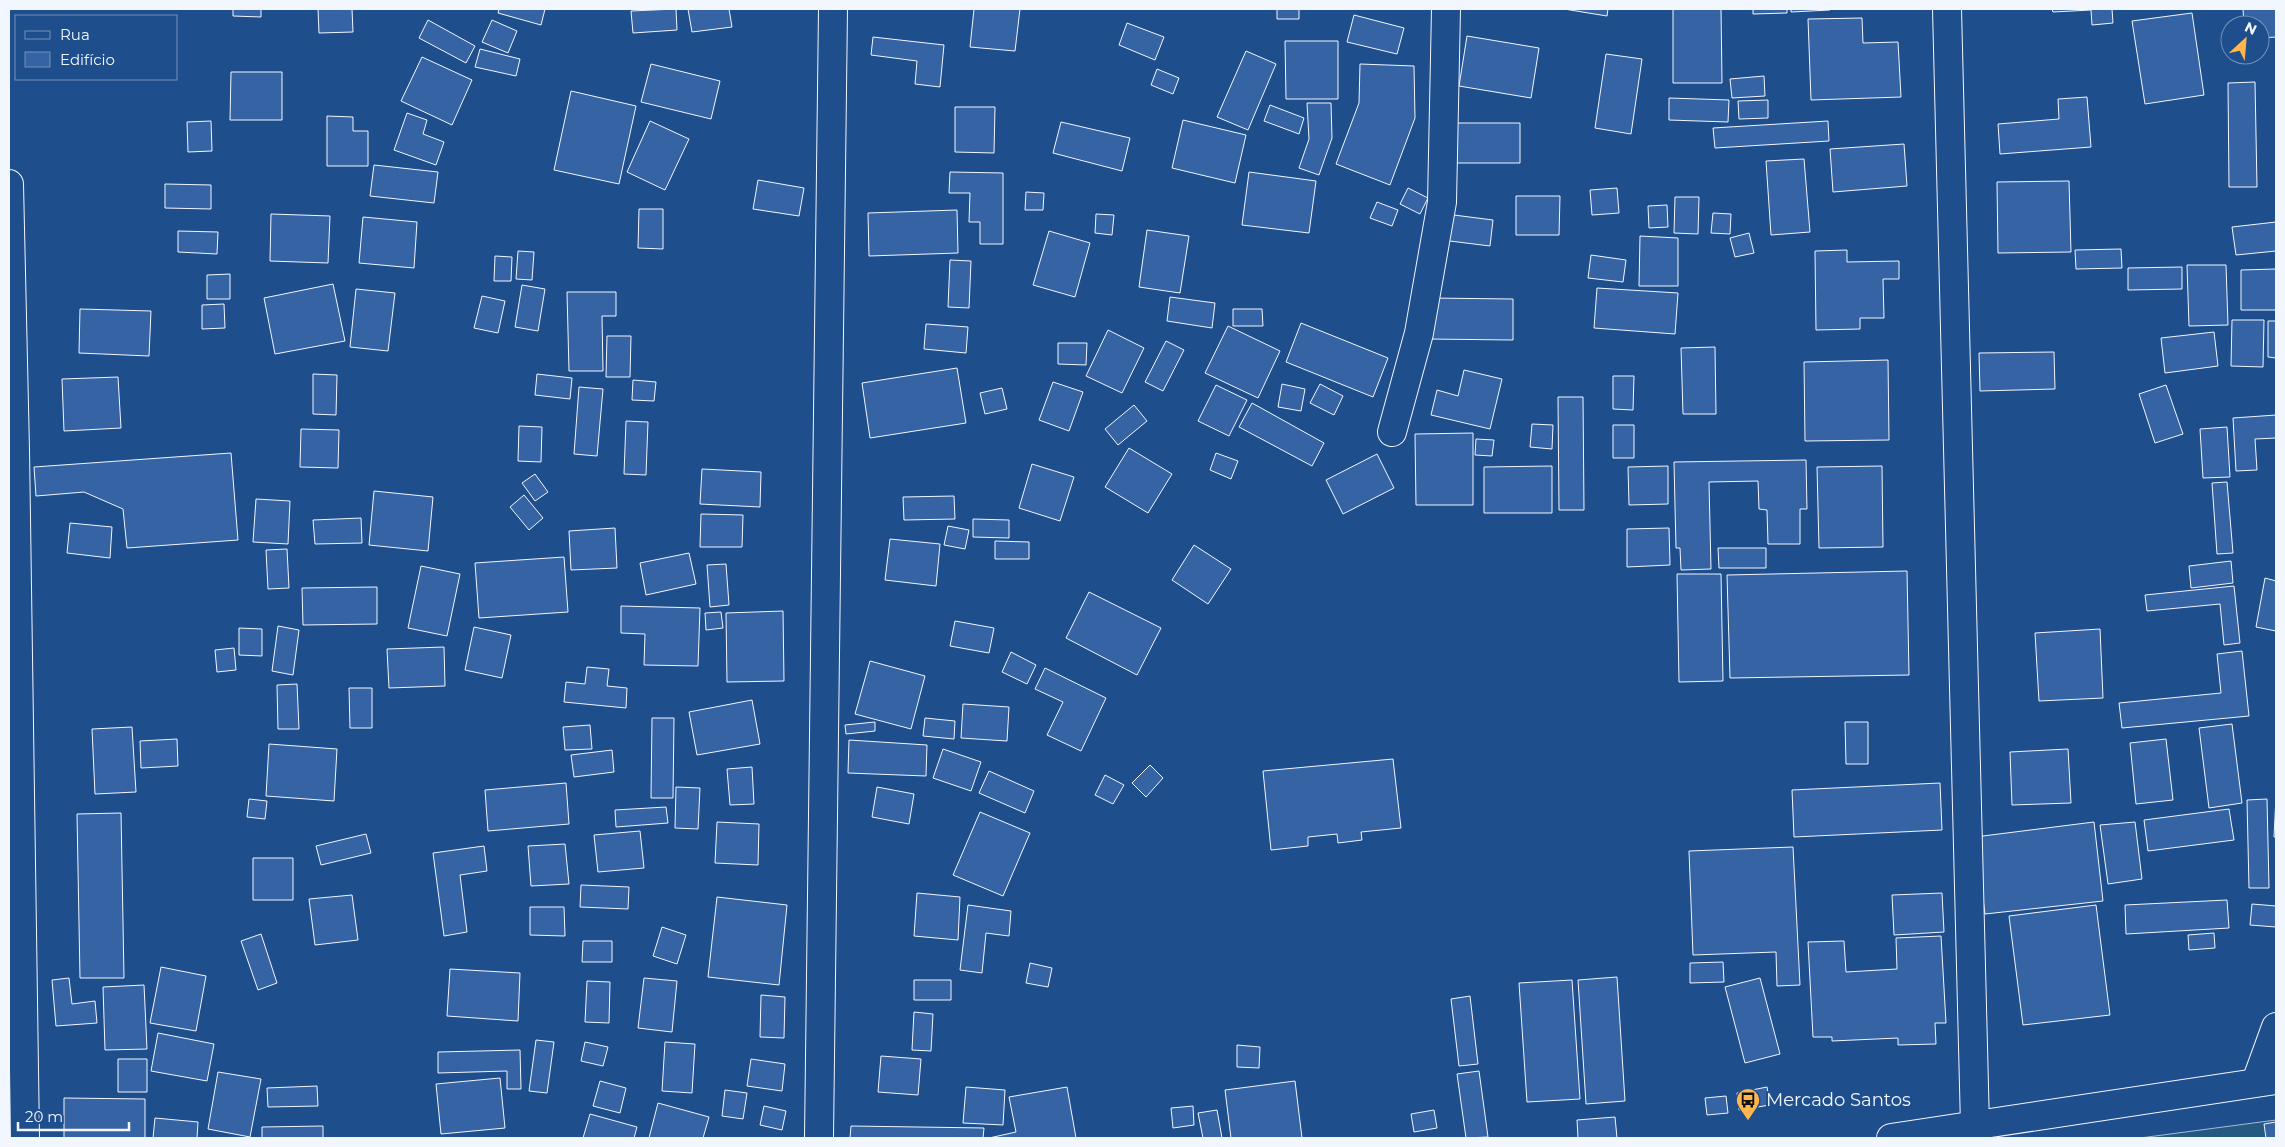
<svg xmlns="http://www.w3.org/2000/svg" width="2285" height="1147" font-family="Montserrat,sans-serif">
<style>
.green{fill:#245a82;stroke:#a8bbd7}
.building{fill:#3563a3;stroke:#f2f6ff}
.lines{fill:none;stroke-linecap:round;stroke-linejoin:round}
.minor-casing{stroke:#f2f6ff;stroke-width:30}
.secondary-casing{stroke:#f2f6ff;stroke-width:30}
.minor{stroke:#1f4e8c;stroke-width:28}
.secondary{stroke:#1f4e8c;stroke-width:28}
.labels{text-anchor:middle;stroke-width:4;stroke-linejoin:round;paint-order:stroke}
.poi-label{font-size:18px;fill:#f2f6ff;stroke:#1f4e8c;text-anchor:start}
</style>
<rect width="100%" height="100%" fill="#1f4e8c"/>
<path class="green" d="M2276,1120v18h-136z"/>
<path class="building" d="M233,9h28v8l-28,-1z
M318,9h34l1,23 -34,1z
M499,9h46l-4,16 -43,-12z
M676,9l1,21 -44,3 -2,-22z
M688,9h41l3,18 -40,5z
M974,9h46l-5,42 -45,-4z
M1277,9h22v10h-22z
M1564,9h44l-1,7z
M1673,9h48l1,74h-49z
M1753,9h34v4l-34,1z
M1791,9h39v1l-39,2z
M2052,9h60l1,14 -21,2 -1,-15 -38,2z
M2243,9h33v28l-16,1v-13h-16z
M2192,13l12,82 -59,9 -13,-83z
M1354,15l50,13 -7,26 -50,-12z
M1862,18l1,25 35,-1 3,55 -90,3 -3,-81z
M428,20l47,26 -9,17 -47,-25z
M492,20l25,11 -9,22 -26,-11z
M1127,23l37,14 -9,23 -36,-15z
M1467,36l72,12 -8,50 -72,-12z
M873,37l71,8 -4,42 -25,-3 2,-23 -46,-6z
M1285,41h53v58h-52z
M480,49l40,10 -4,17 -41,-9z
M1246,51l30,13 -28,66 -31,-13z
M1606,54l36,5 -11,75 -36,-6z
M422,57l50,23 -20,45 -51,-24z
M651,64l69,17 -9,38 -70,-17z
M1360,64l54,2 1,52 -25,67 -54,-21 23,-61z
M1157,69l22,9 -6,16 -22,-9z
M231,72h51v48h-52z
M1764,76l1,20 -33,2 -2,-19z
M2255,82l2,105h-28l-1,-104z
M571,91l65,15 -17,78 -65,-14z
M2087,97l4,50 -91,7 -2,-30 61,-5 -1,-20z
M1669,98l60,2 -1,22 -59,-2z
M1768,100v18l-29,1 -1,-18z
M1307,103h24l1,35 -13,37 -20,-7 10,-29z
M1270,105l34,13 -5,16 -35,-13z
M955,107h40l-1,46 -39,-1z
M407,113l20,7 -4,14 21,8 -8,23 -42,-15z
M327,116l26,1v14h15v35h-41z
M1183,120l63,15 -11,48 -63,-15z
M211,121l1,30 -24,1 -1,-30z
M650,121l39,18 -24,51 -38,-18z
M1828,121l1,20 -114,7 -2,-20z
M1061,122l69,16 -8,33 -69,-18z
M1454,123h66v40h-66z
M1904,144l3,42 -74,6 -3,-43z
M1804,159l6,73 -39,3 -5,-74z
M374,165l64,7 -4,31 -64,-7z
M950,172l53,1v71h-23v-22h-11l1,-29h-21z
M1249,172l67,9 -7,52 -67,-8z
M758,180l46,8 -5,28 -46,-7z
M2069,181l2,71 -73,1 -1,-71z
M165,184l46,1v24l-46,-1z
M1408,188l20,10 -8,16 -20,-10z
M1617,188l2,25 -27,2 -2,-25z
M1026,192l18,1 -1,17h-18z
M1516,196h44l-1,39h-43z
M1675,197h24l-1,37 -24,-1z
M1377,202l21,8 -6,16 -22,-8z
M1667,205l1,22 -19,1 -1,-22z
M639,209h24v40l-25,-1z
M957,210l1,43 -89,3 -1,-43z
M1713,213l18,1 -1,20 -19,-1z
M271,214l59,2 -2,47 -58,-2z
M1096,214l18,1 -2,20 -17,-2z
M1446,214l47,6 -3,26 -48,-6z
M363,217l54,5 -3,46 -55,-5z
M2276,222v29l-40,4 -4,-28z
M1147,230l42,6 -9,57 -41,-6z
M178,231l40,1 -1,22 -39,-2z
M1049,231l41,12 -15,54 -42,-12z
M1749,233l5,20 -19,4 -5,-19z
M1640,236l38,2v48h-39z
M2121,249l1,19 -46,1 -1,-19z
M1847,250v12l52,-1v18h-16l1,39h-24v11l-44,1 -1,-79z
M518,251l16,1 -2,28 -16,-1z
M1591,255l35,5 -3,22 -35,-4z
M495,256l17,1 -1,24h-17z
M950,260l21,1 -2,47 -21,-1z
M2187,265h39l2,60 -39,1z
M2182,267v22l-54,1v-22z
M2276,269v41h-35v-40z
M230,274v25h-23v-24z
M333,284l12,57 -70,13 -11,-56z
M522,285l23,4 -7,42 -23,-4z
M1597,288l81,5 -3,41 -81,-6z
M356,289l39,4 -7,58 -38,-4z
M567,292h49v24h-14l1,55h-34z
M482,296l23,5 -7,32 -24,-5z
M1170,297l45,6 -3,25 -45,-7z
M1429,298l84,1v41l-84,-1z
M224,304l1,24 -23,1v-24z
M80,309l71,2 -2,45 -70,-3z
M1233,309h29l1,17h-30z
M2232,320h32l-1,47 -32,-1z
M2268,321h8v37l-8,-1z
M1301,323l87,35 -15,39 -87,-35z
M926,324l42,3 -2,26 -42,-4z
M1228,326l52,25 -22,47 -53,-25z
M1108,330l36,18 -22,45 -36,-17z
M2214,332l4,34 -53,7 -4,-35z
M607,336h24l-1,41h-24z
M1166,341l18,9 -21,41 -18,-9z
M1058,343h29l-1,22 -28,-1z
M1715,347l1,67h-33l-2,-66z
M2054,352l1,37 -75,2 -1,-38z
M1888,360l1,80 -84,1 -1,-79z
M957,368l9,55 -96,15 -8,-55z
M1464,370l38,9 -12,50 -59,-14 6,-25 21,6z
M313,374l24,1 -1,40 -23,-1z
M537,374l35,4 -2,21 -35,-4z
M1613,376h21l-1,34 -20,-1z
M118,377l3,51 -57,3 -2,-52z
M633,380l23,2 -2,19 -22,-1z
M1053,382l30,10 -14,39 -30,-11z
M1282,384l23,5 -4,22 -23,-4z
M1320,384l23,12 -9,19 -24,-12z
M1216,385l31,15 -18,36 -31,-15z
M2166,385l17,49 -28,9 -16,-49z
M579,387l24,2 -6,67 -23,-2z
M1002,388l5,21 -22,5 -5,-21z
M1558,397h25l1,113h-25z
M1252,403l72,40 -12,23 -73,-39z
M1134,405l13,16 -29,24 -13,-16z
M2276,415v23l-21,1 2,31 -21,1 -3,-53z
M626,421l22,1 -2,53 -22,-1z
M1532,424l21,1 -1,24 -22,-2z
M1613,425h21v33h-21z
M519,426l23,1 -1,35 -23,-1z
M2227,427l3,50 -27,1 -3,-49z
M301,429l38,1 -1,38 -38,-1z
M1473,433v72h-57l-1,-71z
M1476,439l18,1 -2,16 -17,-1z
M1129,448l43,26 -24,39 -43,-26z
M231,453l7,87 -111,8 -4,-39 -39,-17 -48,4 -2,-29z
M1216,453l22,8 -7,18 -21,-9z
M1377,454l17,34 -51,26 -17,-34z
M1806,460l1,49h-7v35h-32l-1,-34 -8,-1 -1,-28 -49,1 2,87 -30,1 -1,-22h-4l-2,-86z
M1032,464l42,13 -14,44 -41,-13z
M1552,466v47h-68v-46z
M1668,466v38l-39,1 -1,-38z
M1882,466l1,81 -64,1 -2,-81z
M702,469l59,3 -1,35 -60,-3z
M535,474l13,18 -13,9 -13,-18z
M2227,482l6,71 -16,1 -5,-71z
M374,491l59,6 -5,54 -59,-6z
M524,495l19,23 -14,12 -19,-23z
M954,496l1,23 -51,1 -1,-23z
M256,499l34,2 -2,43 -35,-2z
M701,514l42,1 -1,32h-42z
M361,518l1,25 -47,1 -2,-24z
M973,519l36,1v18l-36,-1z
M70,523l42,4 -2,31 -43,-5z
M948,526l21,4 -4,19 -21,-4z
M615,528l2,40 -46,2 -2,-39z
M1669,528l1,37 -43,2v-38z
M890,539l50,5 -4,42 -51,-6z
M995,541l34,1v17h-34z
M1194,545l37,24 -23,35 -36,-24z
M1718,548h48v20h-47z
M287,549l2,39 -21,1 -2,-39z
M689,553l7,31 -50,11 -6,-32z
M564,557l4,55 -89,6 -4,-55z
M2231,561l2,22 -42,5 -2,-22z
M726,564l3,41 -19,2 -3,-42z
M421,566l39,8 -13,62 -39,-8z
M1907,571l2,104 -179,3 -3,-103z
M1677,574h44l2,107 -44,1z
M2265,578l11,3v50l-20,-4z
M2234,586l6,57 -16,2 -4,-41 -73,7 -2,-16z
M377,587v37l-74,1 -1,-37z
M1089,592l72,36 -24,47 -71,-37z
M621,606l79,2 -2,58 -54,-1 1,-31 -24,-1z
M783,611l1,70 -57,1 -1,-69z
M721,612l2,16 -17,2 -1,-17z
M955,621l39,7 -5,25 -39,-7z
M278,626l21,4 -6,45 -21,-4z
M474,627l37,8 -9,43 -37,-8z
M239,628l23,1v27l-23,-1z
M2100,629l3,69 -64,3 -4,-68z
M444,647l1,39 -56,2 -2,-39z
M234,648l2,22 -19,2 -2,-22z
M2242,651l7,65 -127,12 -3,-25 102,-10 -4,-39z
M1011,652l25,13 -9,19 -25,-12z
M870,661l55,15 -14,53 -56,-15z
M587,667l22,2 -2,17 20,2 -1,20 -62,-6 2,-20 19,2z
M1045,668l61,30 -25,53 -34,-16 16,-33 -28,-13z
M297,684l2,45h-21l-1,-44z
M349,688h23v40h-22z
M752,700l8,44 -63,11 -8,-43z
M963,704l46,3 -2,34 -46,-3z
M652,718h22l-1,80h-22z
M925,718l30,3 -1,18 -31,-3z
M875,722v9l-29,3 -1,-9z
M1845,722h23v42h-22z
M2232,724l10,79 -33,5 -10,-80z
M590,725l2,24 -27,1 -2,-23z
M132,727l4,65 -41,2 -3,-65z
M177,739l1,27 -37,2 -1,-27z
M2166,739l7,61 -37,4 -6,-61z
M849,740l78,5 -1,31 -78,-3z
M269,744l68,5 -3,52 -68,-5z
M943,749l38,13 -10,29 -38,-13z
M2068,749l3,54 -59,2 -2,-53z
M612,750l2,22 -40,5 -3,-22z
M1393,759l8,69 -40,4 1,8 -24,3 -1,-9 -29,3v9l-37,4 -8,-79z
M1150,765l13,13 -17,19 -14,-14z
M752,767l2,37 -24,1 -3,-36z
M989,771l45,20 -9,22 -46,-20z
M1105,775l19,10 -11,19 -18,-9z
M566,783l3,41 -81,7 -3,-41z
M1940,783l2,47 -148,7 -2,-47z
M676,787l24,1 -2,41 -23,-1z
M877,787l37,7 -5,30 -37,-7z
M2276,797v40h-2z
M249,799l18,2 -2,18 -18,-2z
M2267,799l2,89h-20l-2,-88z
M666,807l2,16 -52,4 -1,-17z
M2229,809l5,31 -86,11 -4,-31z
M980,812l50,21 -27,63 -50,-21z
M121,813l3,165h-44l-3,-164z
M717,822l42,2 -1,41 -43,-2z
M2094,822l9,79 -118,13 -10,-77z
M2135,822l7,57 -34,5 -8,-59z
M640,831l4,37 -46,4 -4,-37z
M366,834l5,19 -50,12 -5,-19z
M565,844l4,40 -38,2 -3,-40z
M484,846l3,25 -27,4 7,57 -23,4 -11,-83z
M1793,847l7,138 -23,1 -1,-34 -83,3 -4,-104z
M253,858h40v42h-40z
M581,885l48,2 -1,22 -48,-2z
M917,893l43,4 -2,43 -44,-4z
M1942,893l2,39 -50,3 -2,-40z
M352,895l6,45 -43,5 -6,-46z
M717,897l70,8 -8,80 -71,-8z
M2227,900l2,28 -103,6 -1,-29z
M2252,904l24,2v21l-26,-2z
M968,905l43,6 -2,25 -23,-3 -4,40 -22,-3z
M2096,905l14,110 -87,10 -14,-109z
M530,907h34l1,29 -35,-1z
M662,927l24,8 -9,29 -24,-8z
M2214,933l1,15 -26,2 -1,-15z
M261,934l16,49 -19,7 -17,-49z
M1941,936l5,87h-11l1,21 -38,1v-7l-66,3v-4h-19l-5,-95 36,-1 2,31 51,-3 -1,-31z
M583,941h29v21h-30z
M1723,962l1,20 -34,1v-20z
M1030,963l22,5 -4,19 -22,-4z
M161,967l45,9 -10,55 -46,-8z
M450,969l70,4 -2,48 -71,-5z
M1617,977l8,124 -39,3 -8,-124z
M69,978l3,26 23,-3 2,22 -41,3 -4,-46z
M644,978l33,3 -5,51 -34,-4z
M1760,978l20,76 -35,9 -20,-76z
M914,980h37v20h-37z
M1572,980l8,119 -53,3 -8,-119z
M587,981l23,1 -1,41 -24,-1z
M144,985l3,64 -42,1 -2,-63z
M761,995l24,2 -1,41 -24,-1z
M1470,996l8,68 -19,2 -8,-67z
M914,1012l19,2 -2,37 -19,-1z
M158,1033l56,11 -7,37 -56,-10z
M536,1040l18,2 -7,51 -18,-2z
M585,1042l23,5 -5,19 -22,-5z
M665,1042l30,2 -3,49 -30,-2z
M1237,1045l23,2 -1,21 -22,-1z
M520,1050l1,39h-14v-18l-69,2v-21z
M881,1056l40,3 -3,36 -40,-3z
M118,1059h29v33h-29z
M751,1059l34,5 -3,27 -35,-5z
M1479,1071l9,66 -22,1 -9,-64z
M218,1072l43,7 -11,58 -42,-8z
M500,1078l5,50 -64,6 -5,-50z
M600,1081l26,7 -6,25 -27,-7z
M1295,1081l7,57h-71l-6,-48z
M317,1086l1,20 -50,1 -1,-19z
M966,1087l39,3 -2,35 -40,-2z
M1067,1087l9,51h-87l27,-6 -7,-35z
M1767,1087l3,18 -31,5 -2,-17z
M725,1090l22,3 -4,26 -21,-3z
M1726,1096l2,17 -21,2 -2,-17z
M64,1098l81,1v39h-81z
M658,1103l51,14 -6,21h-54z
M764,1106l22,5 -4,19 -22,-5z
M1193,1106l1,19 -21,3 -2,-20z
M1217,1110l5,28h-19l-5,-25z
M1434,1110l3,18 -23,4 -3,-18z
M590,1114l47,13 -3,11h-51z
M1615,1117l2,21h-39l-1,-18z
M155,1118l43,4 -1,16h-44z
M2276,1122v16h-10l-2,-14z
M323,1126v12h-61v-11z
M851,1126l133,2 -1,10h-133z"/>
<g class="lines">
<g class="minor-casing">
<path id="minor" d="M1947,9l28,1117
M9,184l6,266 10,688
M1392,432l27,-99 23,-131 4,-193
M2256,1082l20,-55
M819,1138l14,-1129"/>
</g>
<g class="secondary-casing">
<path id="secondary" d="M1891,1138l385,-58"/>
</g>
<use href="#minor" class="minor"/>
<use href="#secondary" class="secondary"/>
</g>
<defs>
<g id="bus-pin" transform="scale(1.25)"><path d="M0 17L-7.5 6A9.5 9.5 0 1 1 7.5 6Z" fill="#ffb74d" stroke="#1f4e8c"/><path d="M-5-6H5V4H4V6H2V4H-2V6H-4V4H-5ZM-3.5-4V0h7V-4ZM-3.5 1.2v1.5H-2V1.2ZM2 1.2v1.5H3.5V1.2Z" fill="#111"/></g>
</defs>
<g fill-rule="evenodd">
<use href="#bus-pin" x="1748" y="1100"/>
</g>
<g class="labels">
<g class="poi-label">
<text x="1766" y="1106">Mercado Santos</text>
</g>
</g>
<rect width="2285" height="1147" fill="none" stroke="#f2f6ff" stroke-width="20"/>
<rect x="15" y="15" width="162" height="65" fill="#1f4e8c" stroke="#7391ba"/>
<rect x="25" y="31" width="25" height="8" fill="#1f4e8c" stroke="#7391ba"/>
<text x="60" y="40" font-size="15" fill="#f2f6ff">Rua</text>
<rect x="25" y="52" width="25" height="15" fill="#3563a3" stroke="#7391ba"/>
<text x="60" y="65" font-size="15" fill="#f2f6ff">Edifício</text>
<g transform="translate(2245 40) rotate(26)"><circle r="24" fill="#1f4e8c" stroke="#7391ba"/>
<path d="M0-4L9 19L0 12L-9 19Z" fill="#ffb74d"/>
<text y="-8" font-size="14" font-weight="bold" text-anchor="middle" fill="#f2f6ff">N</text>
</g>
<path d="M18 1122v8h111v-8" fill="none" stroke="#f2f6ff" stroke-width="2.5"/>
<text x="25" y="1122" font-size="15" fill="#f2f6ff" stroke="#1f4e8c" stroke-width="4" paint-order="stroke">20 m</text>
</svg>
